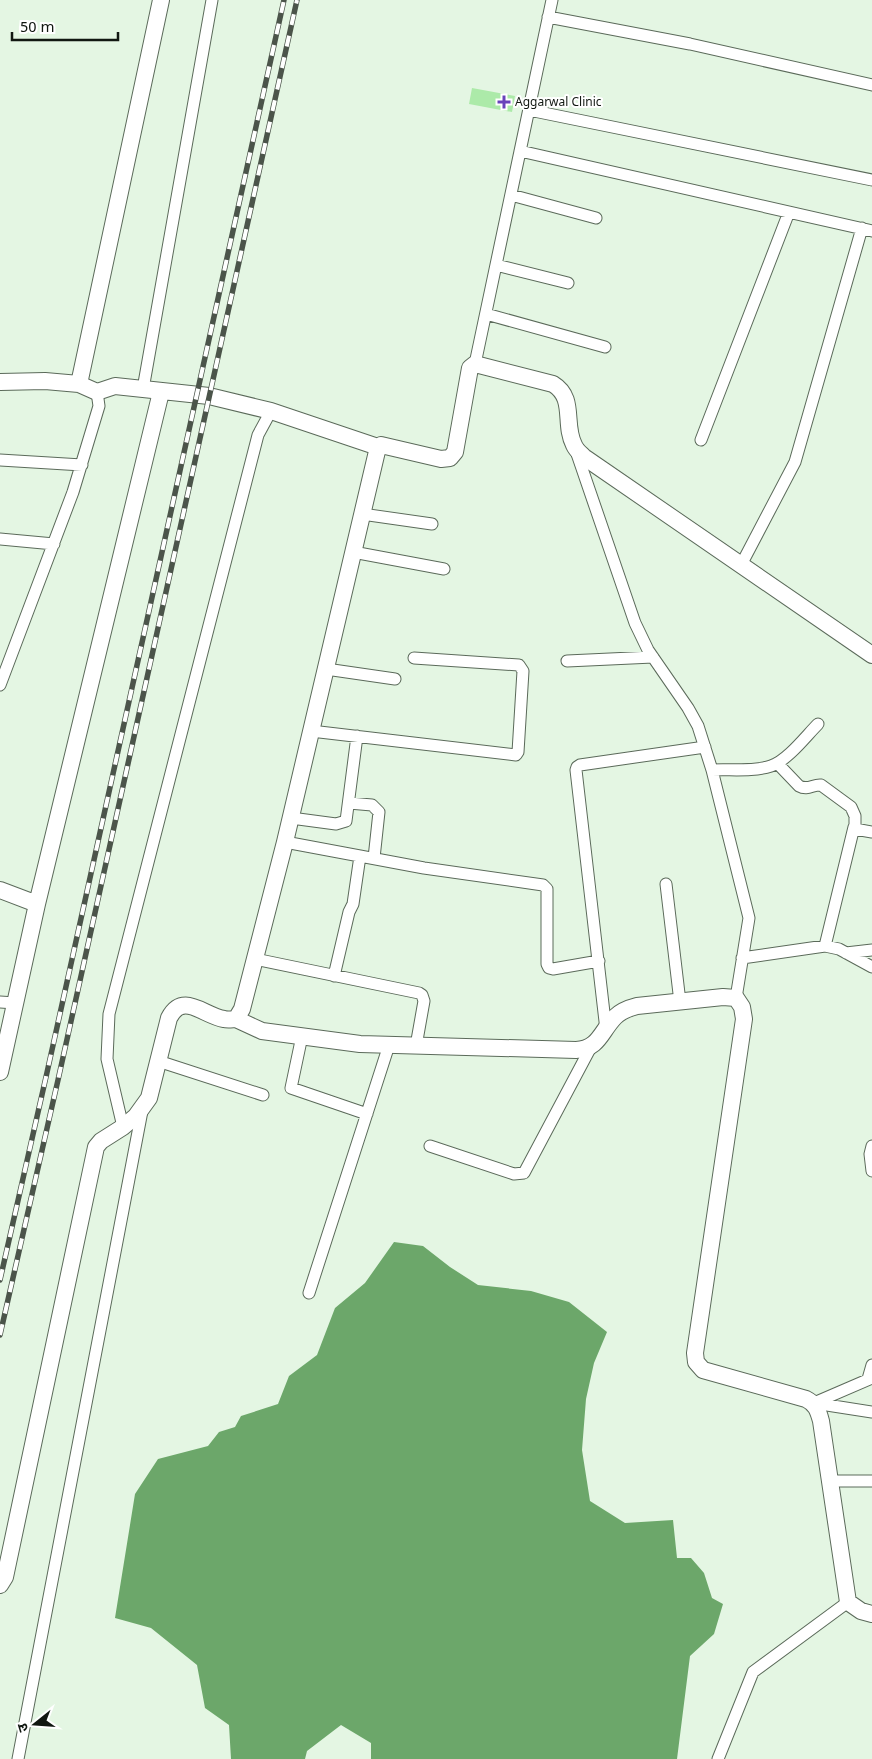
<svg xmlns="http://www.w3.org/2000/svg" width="872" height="1759" font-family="Georgia,'Noto Sans Devanagari',serif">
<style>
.water{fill:#6ca76a}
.building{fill:#aceaa9}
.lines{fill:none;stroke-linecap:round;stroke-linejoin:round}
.street-casing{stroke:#5b6a5a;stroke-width:13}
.secondary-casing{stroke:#5b6a5a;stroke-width:18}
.street{stroke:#fff;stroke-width:11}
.secondary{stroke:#fff;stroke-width:16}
.rail-casing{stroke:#4b544a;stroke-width:5.5}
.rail{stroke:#fff;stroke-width:4;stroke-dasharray:11;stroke-linecap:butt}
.poi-dot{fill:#6842ba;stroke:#fff;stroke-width:2}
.labels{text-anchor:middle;stroke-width:4;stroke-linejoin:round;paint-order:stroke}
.poi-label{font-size:12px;fill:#111711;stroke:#fff;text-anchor:start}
</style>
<rect width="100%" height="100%" fill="#e4f6e3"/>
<path class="water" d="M394,1242l29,4 27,21 28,18 53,6 38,11 38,30 -13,31 -8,36 -4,51 8,51 35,22 48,-3 4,38h14l13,15 8,25 11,6 -9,30 -24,22 -13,103h-306v-16l-30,-18 -34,26 -2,8h-74l-2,-34 -24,-17 -8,-43 -46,-37 -36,-10 20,-124 23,-35 50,-13 11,-14 16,-5 6,-11 37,-12 11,-28 28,-21 18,-47 30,-25z"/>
<path class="building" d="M472,88l43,8 -3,16 -43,-8z"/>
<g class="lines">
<g class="street-casing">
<path id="street" d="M548,17l142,27 182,41
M529,110l343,70
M520,151l352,80
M511,195l85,23
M496,265l72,18
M486,314l119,33
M475,364l77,-364
M143,389l69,-389
M701,440l88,-228
M576,451l59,172 13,27 40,58 10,18 14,44 37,148 -13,80
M0,460l82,5
M362,514l70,10
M0,539l54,5
M353,552l91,17
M741,565l54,-103 67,-234
M567,661l86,-4
M326,669l69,10
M0,685l73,-193 26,-86 -2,-14
M311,731l205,24 2,-3 5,-81 -4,-6 -105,-7
M777,763l22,23c9,5 14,-2 22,-1l30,22 4,9v13l17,3
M712,770c18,-1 41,2 59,-4 17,-6 35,-30 47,-42
M349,803l23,2 7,7 -5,46
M291,818l45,6 10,-3 11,-85
M285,842l139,26 119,17 4,4v75l2,4 4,1 46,-8
M666,884l14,118
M825,946l29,-119
M846,953l26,-3
M742,958l83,-12 14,3 33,18
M255,959l164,34 3,2 2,6 -8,45
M334,976l15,-64 4,-8 7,-48
M0,1002l15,1
M606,1030l-30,-260 1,-3 3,-2 125,-18
M302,1036l-11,52 76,26
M158,1061l105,34
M123,1127l-16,-68 2,-45 149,-579 13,-24
M430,1146l84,28 10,-1 67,-126
M872,1146l-2,8 2,17
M309,1293l80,-248
M868,1379l4,-14
M814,1403l58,-25
M814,1403l58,9
M829,1481h43
M18,1759l124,-648
M718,1759l35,-87 95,-70"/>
</g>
<g class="secondary-casing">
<path id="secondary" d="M0,382l45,-1 34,3 18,8 18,-6 94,10 62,15 107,36
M79,384l82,-384
M0,890l37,14
M236,1019l26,12 98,13 216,6c23,-1 25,-19 39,-33 6,-6 14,-9 22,-11l86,-9 13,1 6,9 2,12 -49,334 1,9 7,8 103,29c10,5 12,11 15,22l27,181 13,9 11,3
M0,1072l37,-168 124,-512
M0,1585l5,-8 91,-430 5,-6 22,-14 13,-11 13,-18 20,-80c14,-27 35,-2 55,1 4,1 9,0 12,0l6,-10 43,-167 93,-395 3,-2 60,14 9,-1 5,-6 15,-84 5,-4 78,20c23,14 10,40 21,61 2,5 6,8 10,12l288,198"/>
</g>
<use href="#street" class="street"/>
<use href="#secondary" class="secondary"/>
<g class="rail-casing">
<path id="rail" d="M0,1280l46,-203 238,-1077
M0,1335l58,-255 239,-1080"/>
</g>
<use href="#rail" class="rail"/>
</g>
<path class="poi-dot" d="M501.5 94.5h5v5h5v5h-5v5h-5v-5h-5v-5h5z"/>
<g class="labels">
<g class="poi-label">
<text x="515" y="106">Aggarwal Clinic</text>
</g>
</g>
<g transform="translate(35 1724) rotate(253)" stroke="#ffffff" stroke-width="4" paint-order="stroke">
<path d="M0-4L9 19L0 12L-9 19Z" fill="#111711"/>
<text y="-8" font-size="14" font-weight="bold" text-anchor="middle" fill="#111711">उ</text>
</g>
<path d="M12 32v8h106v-8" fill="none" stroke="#111711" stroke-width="2.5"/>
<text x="20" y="32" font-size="15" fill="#111711" stroke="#ffffff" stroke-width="4" paint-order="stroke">50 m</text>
</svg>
